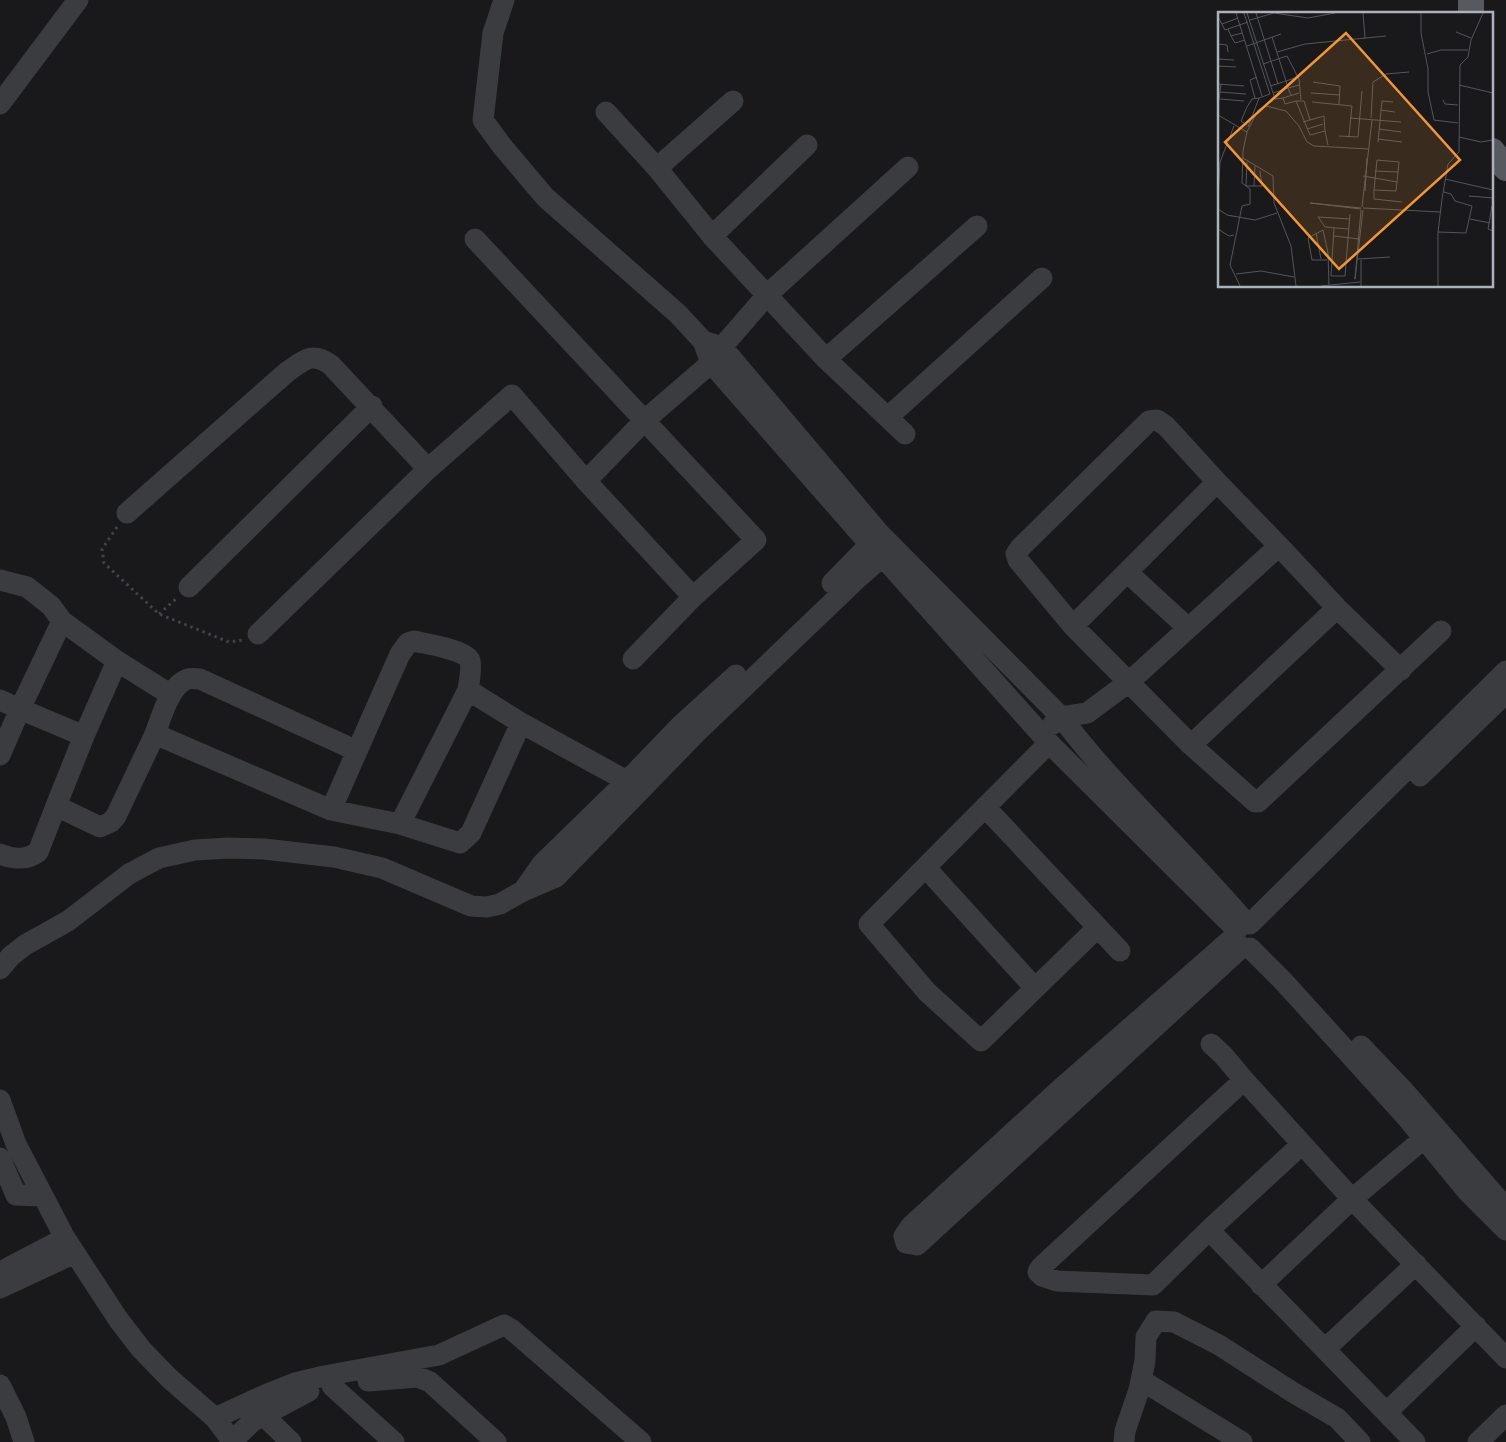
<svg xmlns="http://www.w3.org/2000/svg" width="1506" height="1442" font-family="'IBM Plex Sans',sans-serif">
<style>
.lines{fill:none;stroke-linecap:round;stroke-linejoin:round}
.path{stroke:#404347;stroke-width:3;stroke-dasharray:2.5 4;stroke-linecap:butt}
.minor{stroke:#3a3c40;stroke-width:21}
.major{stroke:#56595f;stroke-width:26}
.inset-road{fill:none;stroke:#53565b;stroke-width:1}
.view{fill:#f39539;fill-opacity:0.15;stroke:#f39539;stroke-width:2.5}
.inset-edge{fill:none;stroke:#abb2bb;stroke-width:2.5}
</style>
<rect width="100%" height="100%" fill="#19191b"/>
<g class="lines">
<path class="path" d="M117,527l-15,22 2,14 55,51 70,28 14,-2
M159,614l18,-16"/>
<path class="minor" d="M504,0l-11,33 -10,87 19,26 43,51 133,117 25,27
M733,101l-76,67 55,68 114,123 79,75
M0,104l78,-104
M606,112l51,56
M712,236l95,-91
M475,239l281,301 -63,57 -60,62
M826,359l151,-133
M888,417l154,-139
M586,481l59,-61 66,-57 11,-16 45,-52 141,-128
M127,513l160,-141c17,-12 25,-21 44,-7l97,104
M1127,572l61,56
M0,580l27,7 24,19 11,15 55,40 54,34
M832,583l47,-48
M189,587l183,-181
M1337,608l64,62
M62,621l-42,88 64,27
M1073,626l144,-144
M258,634l170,-165 84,-74 74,86 107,116
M0,700l20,9 -20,46
M1053,724l8,-7 26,-4 42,-31 150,-136 58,62 -146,137 64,57h3l183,-171
M155,734c6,-16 15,-50 33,-55 3,-1 9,0 12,0l157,72 -26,59
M1049,743l-180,181 58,68 54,49 116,-113
M1191,745l-118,-119 -55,-66 -2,-6 4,-6 129,-127 8,-1 9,6 51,56 62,64
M357,751l43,-97 8,-11 6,-2c11,3 54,9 56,20 2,8 -1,21 -2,29l53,33
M1420,776l86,-83
M56,806l28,-70 33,-75
M985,807l135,144
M400,824l68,-134
M0,854c13,5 26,7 38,-2l18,-46 44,21 11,-5 5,-6 39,-82 176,76 69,14 60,19 11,-10 50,-110 106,58
M926,868l109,120
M523,891l19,-27 85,-83 53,-55 56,-51
M1250,924l256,-253
M1237,930l-188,-187 -159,-178 -9,-8 -170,-194 -8,-22 19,6 158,187 181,183c56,74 126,136 186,207
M1235,936l-178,156 -146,134 -7,10 2,7 11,2 325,-298
M1250,948l34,34 124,137 59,72 39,39
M0,969l11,-13 14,-11 43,-24 61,-47 30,-16 36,-8 34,-2 35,1 70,8 48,11 89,38 16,1 13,-3 23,-13 33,-14 140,-144 163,-156 33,-29
M1211,1044l12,11 21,25 108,119 154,159
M1361,1046l42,44 103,118
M1244,1080l-203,187 -3,5 4,4 15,5 96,4 56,-55 93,-86
M0,1100l16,44 49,94 53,81 23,30 28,29 46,40 18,24
M0,1158l16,37 27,1
M1209,1230l206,212
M0,1272l65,-34
M1261,1285l91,-86 82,-69
M0,1288l75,-35
M1325,1349l91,-85
M1141,1380l101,62
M368,1381l50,-4 12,5 66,60
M0,1385l16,32 8,25
M332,1386l62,56
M1387,1412l89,-86
M263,1415l28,27
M215,1418l50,-23 30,-12 29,-7 115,-21 65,-30 7,4 130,113
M232,1441l21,-20 56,-30
M1124,1442l1,-11 14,-41 6,-29 1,-24 10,-16 18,1 45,23 75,48 43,25 23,24
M1478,1442l28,-27"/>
<path class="major" d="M1471,14v-14
M1492,151l14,17"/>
</g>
<g transform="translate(1218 12)">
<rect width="275" height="275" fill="#19191b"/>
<path class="inset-road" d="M18,1l26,83M26,1l26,81 -11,4M29,1l28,86 8,-1 2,6 11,-3 14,34 15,-4 3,14M38,1l22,71M145,1l2,25M203,1v20l7,36v23l6,28 24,3M0,5l7,13 23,-8M32,8l24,-7 34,5 27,-5M4,12l16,-6M10,17l3,7 11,-3M238,20l15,6M13,24l4,7 10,-3M54,25l14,44 12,-4M0,32l9,1 1,7M29,34l34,-12M59,40l28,-8 81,-8M209,42l14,-4h27M0,47l16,1M45,52l24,-8 12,23 2,21M0,54l18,1M95,70l27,4 -1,18M0,72l26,2M241,73l34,8M52,74l16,-5 2,7 -15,5M2,80l26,2M93,81l29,2M73,83l-3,-7 11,-3M37,86l-5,-18 7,-3M65,86l16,-5M2,87l24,2M225,88l2,4 13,1M78,89h8l6,19 -7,2M94,90l40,4 -3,30M0,94l3,-22M162,98l15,2M0,103l29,17M132,106l51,4M153,106l2,-36 13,-8 23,-2M92,108l14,-4 1,15M29,113l-6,-4 6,-14 5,-8 7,-1 -11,29M89,117l16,-5M161,117l22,3M121,124l19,1 4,-46M241,125l22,5 12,-2M160,127l24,3M160,130l4,-41 11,1M25,146l30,18 1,27 17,43 5,40M29,150l-1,24h16l-2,-15M157,159l23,1M145,164l34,6 -1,9 -22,-1v9l28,3M227,167l48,11M36,174l1,-20M156,178l3,-30 22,2 -2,20M147,179l2,-33M251,184l24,2M0,186l2,-36 14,-36M274,194l-4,23 5,2M144,195l10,-87M145,196l77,4M0,197l9,6 28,5 22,-7M143,197l-51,-6 51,5M143,198l-6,69 8,-69M252,207l20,4M116,216l-3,48h14l5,-62M0,217l11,7 5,-1M131,217l-24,-2 -7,-10 32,2M220,220l28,1 6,-27 -17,-5 -4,-7 -7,-2M98,221l5,26M116,224l25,3M140,247l32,-2M109,248h-15l-4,-22 15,-8 5,23 1,32M18,262l25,-3 33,6M22,274l-10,-21 12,-59 8,-2v-15l-8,-6 1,-32 4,-19 11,-22 8,-4 20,5 13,15 8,16 7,4 54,3M103,274l39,-4M143,274v-26M220,274v-54l4,-33 6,-35 11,-12 1,-87 8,-8 3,-17 12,-27"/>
<path class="view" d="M128,21l114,127 -121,109 -114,-127z"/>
<rect width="275" height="275" class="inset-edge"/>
</g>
</svg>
